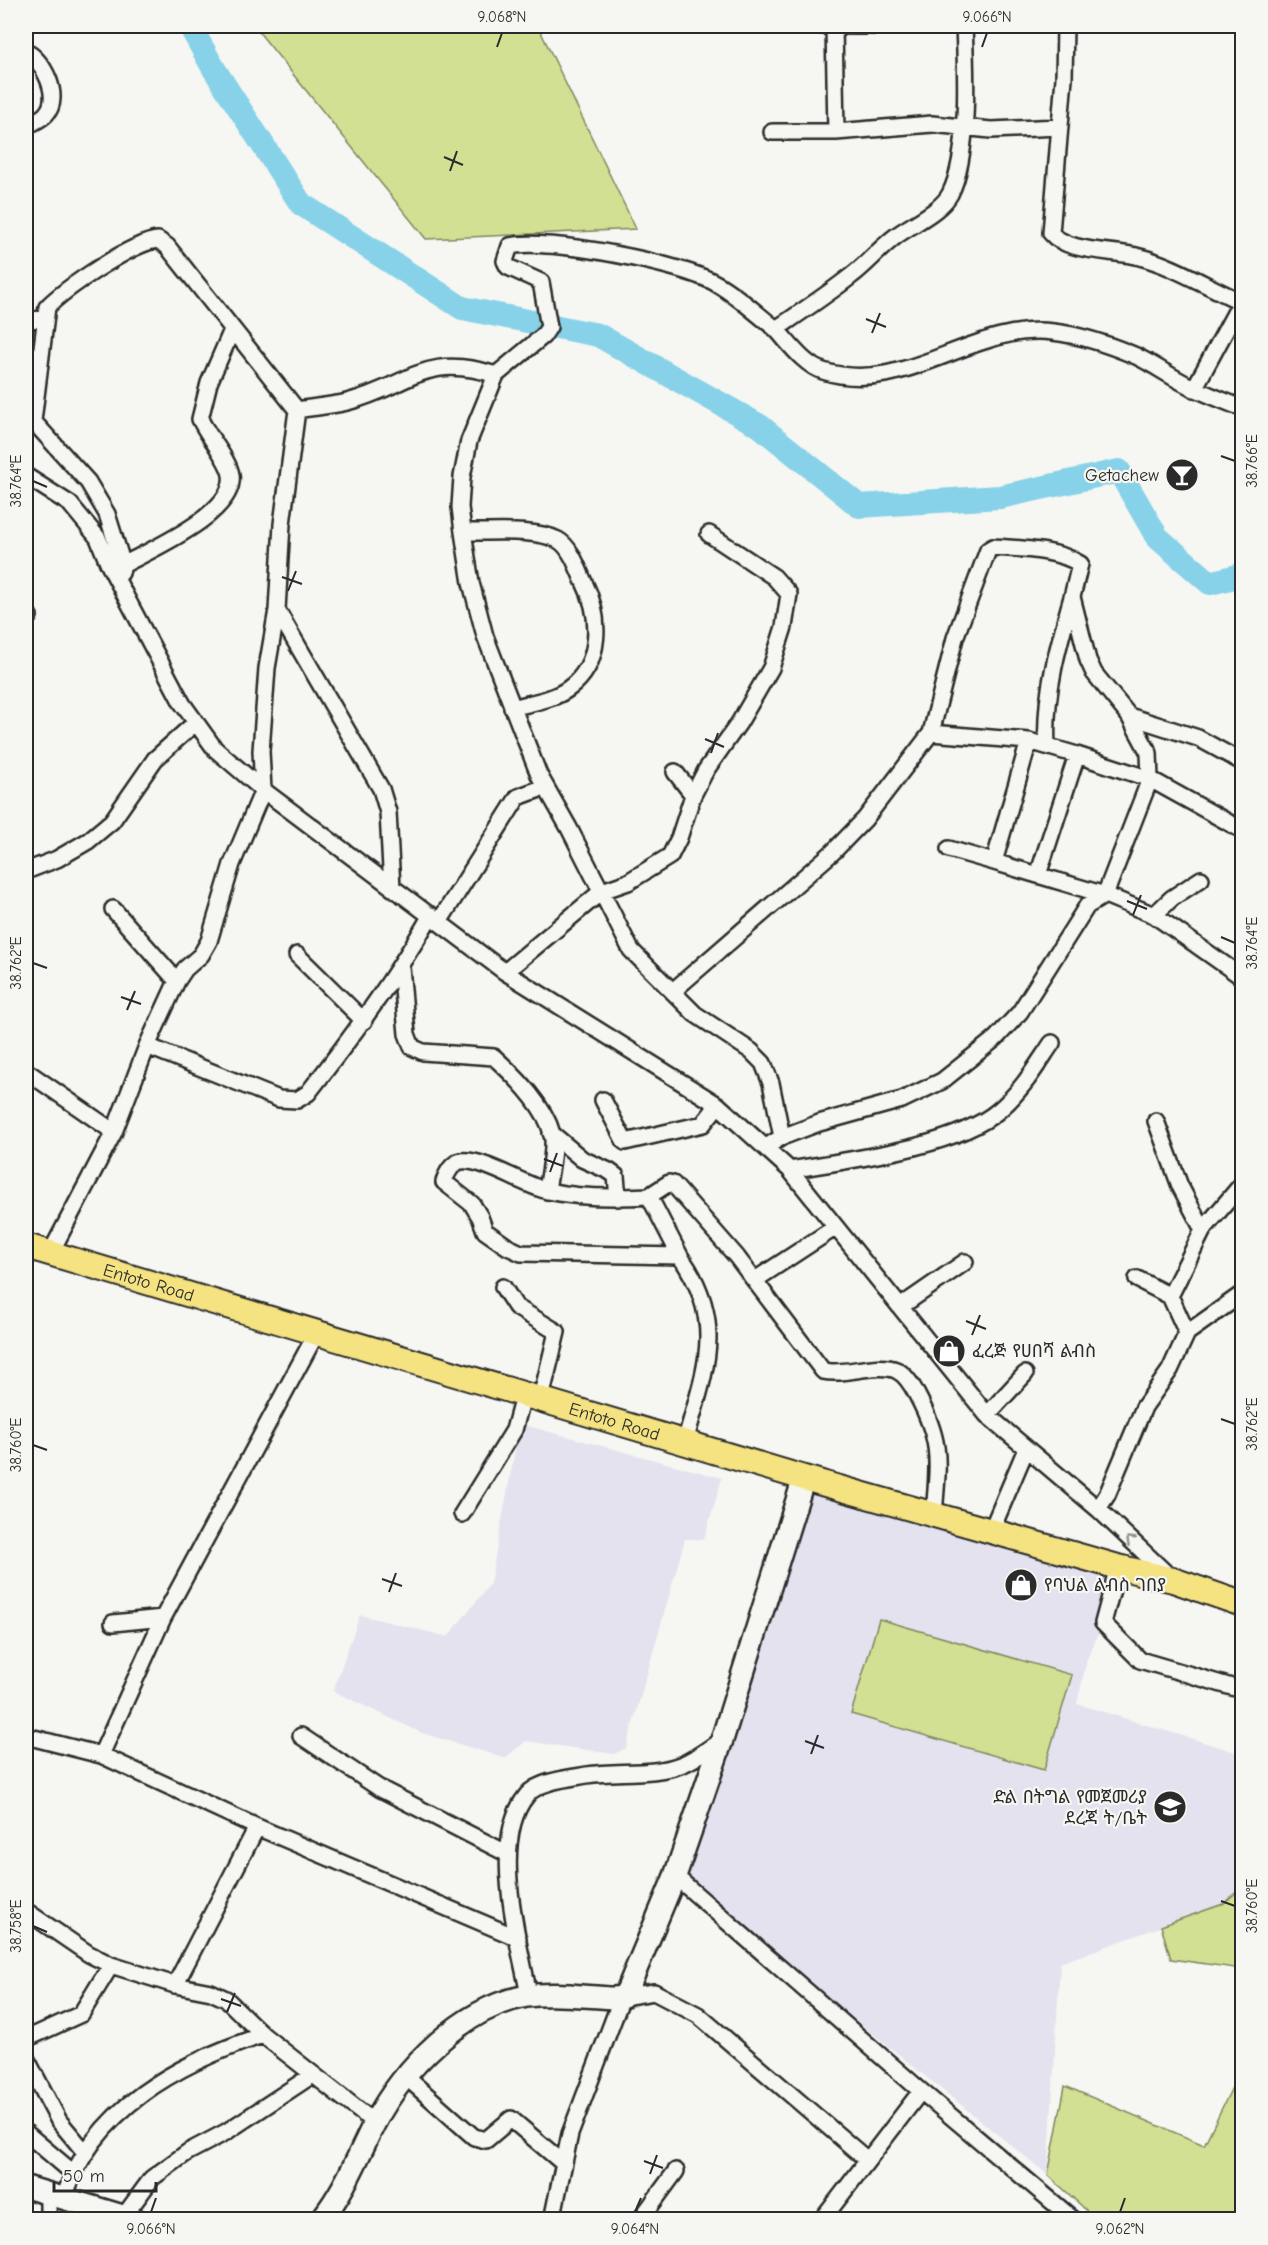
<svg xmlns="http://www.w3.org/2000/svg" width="1268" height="2245" font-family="'Comic Neue','Noto Sans Ethiopic',sans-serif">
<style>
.built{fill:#e3e2ee}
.green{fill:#d2e093;stroke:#7e865f;stroke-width:1.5}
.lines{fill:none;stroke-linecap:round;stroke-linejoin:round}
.river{stroke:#87d2e8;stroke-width:24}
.street-casing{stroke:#2b2b2b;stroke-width:20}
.secondary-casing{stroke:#2b2b2b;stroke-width:26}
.primary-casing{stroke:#2b2b2b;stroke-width:28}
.street{stroke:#f6f6f2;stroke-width:15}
.secondary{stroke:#f6f6f2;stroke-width:21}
.primary{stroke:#f5e382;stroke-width:24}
.oneway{stroke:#90908e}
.ticks{fill:none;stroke:#2b2b2b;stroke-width:2}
.labels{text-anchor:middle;stroke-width:4.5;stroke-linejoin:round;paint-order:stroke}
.poi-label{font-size:18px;fill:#2b2b2b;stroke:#f6f6f2;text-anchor:end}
.street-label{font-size:18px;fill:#2b2b2b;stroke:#f6f6f2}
.neatline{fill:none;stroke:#2b2b2b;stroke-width:2}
.ticks-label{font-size:15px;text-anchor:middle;fill:#2b2b2b}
</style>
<rect width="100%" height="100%" fill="#f6f6f2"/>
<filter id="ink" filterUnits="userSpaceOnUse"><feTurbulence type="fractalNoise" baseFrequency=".0167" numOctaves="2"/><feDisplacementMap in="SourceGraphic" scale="12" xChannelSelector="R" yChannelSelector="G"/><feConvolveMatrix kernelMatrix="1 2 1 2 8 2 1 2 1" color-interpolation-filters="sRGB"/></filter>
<g filter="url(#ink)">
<path class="built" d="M520,1424l202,54 -18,61h-19l-59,209 -12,6 -88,-13 -21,17 -83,-25 -89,-42 27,-76 88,22 42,-53z
M813,1483l310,96 -36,80 -10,45 165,50v133l-19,17 -163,59 -12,212 -371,-299z"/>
<path class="green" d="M254,26h284l98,203 -210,10z
M879,1619l193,56 -28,95 -193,-56z
M1242,1887v82l-71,-10 -10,-33 62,-22z
M1242,2067v152h-146l-48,-44 17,-89 139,59z"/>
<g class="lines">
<path class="river" d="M190,26l24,43 87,135 161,104 136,27 162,91 99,80 141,-9 119,-26 38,66 53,46 32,-8"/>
<g class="street-casing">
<path id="street" d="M823,26h78
M834,26l2,106
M964,26c2,43 6,129 -14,168 -10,18 -38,30 -54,42 -16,12 -29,28 -45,40 -24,19 -50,36 -75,53 13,14 28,36 47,42 82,26 150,-49 230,-39 27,3 57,13 83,24 21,10 39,24 60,33 15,7 31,13 46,19
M1065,26l-1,52 -13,155c16,20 65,17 89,24 35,9 69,31 102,45
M26,52c17,7 36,45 20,62 -5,5 -13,9 -20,12
M772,132h64l96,-8 59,6 68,-3
M26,320l18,-1
M1194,389l47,-87
M26,418l7,3 55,61 19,32 16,51 -2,8
M33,421l14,-114c19,-19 86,-65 111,-67l9,6 130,164
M26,476l44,28 28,34 10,25 74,140 33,46 48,41 242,182 213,133 72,65 197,245 111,94 71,67
M463,532c26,1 72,-4 95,8 13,7 20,29 26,42 17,34 19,82 -16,107 -15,11 -39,14 -56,19
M123,565c27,-15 114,-52 108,-90 -2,-15 -24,-40 -31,-56l9,-36 23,-53
M277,610l104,179 7,23 4,76
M26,612l3,4
M931,733l24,-95 33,-88 5,-3c27,2 64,2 87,17l-8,33 16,63 6,13 35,43 69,22 44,24
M1029,741l-35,121 111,33 45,-116 -1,-26 -20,-37
M1047,746c-3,-51 11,-100 25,-149
M675,772l18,23
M949,849l45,13
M26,871l31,-12 31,-18 24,-20 43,-62 40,-36
M1038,875l39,-120
M113,909l64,72
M1154,915l18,-17 29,-19
M439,922l79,-125 27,-10
M297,955l67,66
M401,967l6,67 5,13 11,5 71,5c21,19 56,54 59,83 1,16 -4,35 -6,51
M505,972l97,-81 26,-9 42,-26 9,-18 14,-43 13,-25 33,-47 32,-55 13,-41 5,-33 -15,-17 -65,-43
M673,991l160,-139 32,-33 66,-86 98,8 48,14 73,24 92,51
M147,1046l132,53 18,1 11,-7c45,-57 87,-115 123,-178
M26,1071l88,61
M603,1100l22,42 78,-18 15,-19
M1156,1121l24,65 23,44
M551,1133l31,26 27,12 7,5 2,22
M782,1137l37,-14 83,-23 40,-19 54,-43 24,-26 67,-106 18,-11 49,20 88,62
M766,1147l16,-10 -11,-54 -8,-20 -12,-12 -56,-37 -64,-64 -62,-122 -30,-53 -54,-139 -14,-53 -8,-51 -3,-25 2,-30 7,-36 27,-66 47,-39 6,-9 -8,-45 -33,-15 -3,-6 5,-15c35,-9 175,18 207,38 21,12 40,30 59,45
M790,1170c57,-10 164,-22 208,-59 23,-19 37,-43 54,-68
M649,1196l20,-13 4,1 63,72 87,115c21,5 54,-9 73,-1 9,4 17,17 21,25 26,49 21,67 17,120
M50,1254l64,-122 33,-86 30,-65 8,-12 16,-14 8,-14 23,-77 31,-74 -2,-39 6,-83 10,-58 5,-86 15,-114c16,-3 34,-4 50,-8 63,-16 76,-50 149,-27
M680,1256l-31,-60c-33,2 -69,2 -101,-5 -23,-5 -65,-33 -87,-30 -9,2 -15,13 -17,21l28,22 8,13 5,14 23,16 13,6 159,3c47,67 25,114 5,186
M1137,1279l33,17
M755,1280l81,-53
M503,1287l13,20 41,25 -16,66
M900,1307l65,-45
M1187,1333l55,-39
M987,1415l38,-41
M1098,1509l9,-14 37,-88 26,-37 17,-37 -17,-37 33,-66 39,-46
M462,1514l52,-84 10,-37
M992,1529l34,-80
M1118,1567l-15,56 37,37 102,30
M113,1623l50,-5
M26,1736l75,19 156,72 261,111
M301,1736l78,52 127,65
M101,1755l62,-137 153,-284
M675,1876l246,215 153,129
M26,1911l63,43 22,11 64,20 36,7 15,7 37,36 112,88
M175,1985l82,-158
M529,1995c-10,-53 -40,-155 -2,-200 11,-14 43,-17 60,-20 31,-5 66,1 96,-11 14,-6 26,-16 39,-24
M26,2039l55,-25 30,-49
M26,2058l33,63 25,30
M405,2076l69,61 12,3 25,-21 52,44
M26,2133l46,39
M64,2198c29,-89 114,-135 199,-163
M124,2216l28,-38 36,-26 38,-20 85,-56
M48,2220v-26
M552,2220l18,-86 52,-137 32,-5 44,23 168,144
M640,2220l36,-49
M822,2220l99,-129"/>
</g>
<g class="secondary-casing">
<path id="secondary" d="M26,2187l110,33
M321,2220c24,-30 36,-62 53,-96 29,-56 89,-117 153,-128 27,-4 59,1 87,2l8,-1 5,-6 48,-115 47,-136 82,-262"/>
</g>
<g class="primary-casing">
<g id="primary">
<path id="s1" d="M26,1246l778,232 314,89 55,13 69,24"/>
</g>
</g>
<use href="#street" class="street"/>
<use href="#secondary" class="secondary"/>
<use href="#primary" class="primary"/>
</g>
<defs><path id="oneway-chevron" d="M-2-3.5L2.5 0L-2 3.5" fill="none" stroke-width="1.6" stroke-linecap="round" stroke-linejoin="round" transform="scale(1.5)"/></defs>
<use class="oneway" href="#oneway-chevron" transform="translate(1130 1540) rotate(-136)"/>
</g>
<path class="ticks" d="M497,47l5,-14M982,47l5,-14M444,157l19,8M450,171l7,-20M866,319l20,8M872,333l8,-20M1221,456l14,5M33,481l14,6M282,577l20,7M288,591l8,-20M705,739l19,8M711,753l7,-20M1127,901l20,8M1133,915l8,-20M1221,937l14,6M33,963l14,5M121,997l20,7M127,1010l8,-19M544,1159l19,7M550,1172l7,-19M966,1321l20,8M972,1335l8,-20M1221,1419l14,5M33,1445l14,5M382,1579l20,7M389,1592l7,-19M805,1741l19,7M811,1754l7,-19M1221,1901l14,5M33,1926l14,6M221,1999l20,7M227,2012l8,-19M644,2161l19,7M650,2174l7,-19M151,2212l5,-14M635,2212l6,-14M1120,2212l5,-14"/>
<defs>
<g id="bar-disc" transform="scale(1.725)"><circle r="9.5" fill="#2b2b2b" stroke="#f6f6f2"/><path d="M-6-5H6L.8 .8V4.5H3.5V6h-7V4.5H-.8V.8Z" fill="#fff"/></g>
<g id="shop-disc" transform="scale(1.725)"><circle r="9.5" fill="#2b2b2b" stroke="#f6f6f2"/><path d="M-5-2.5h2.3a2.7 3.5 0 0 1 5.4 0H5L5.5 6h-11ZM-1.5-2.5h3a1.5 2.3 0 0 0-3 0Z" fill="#fff"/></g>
<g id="school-disc" transform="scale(1.725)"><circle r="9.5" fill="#2b2b2b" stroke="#f6f6f2"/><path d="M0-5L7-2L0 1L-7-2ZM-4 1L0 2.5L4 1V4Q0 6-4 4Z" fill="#fff"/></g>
</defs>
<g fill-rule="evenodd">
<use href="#bar-disc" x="1182" y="475"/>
<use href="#shop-disc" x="949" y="1351"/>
<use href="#shop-disc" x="1021" y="1585"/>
<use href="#school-disc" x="1170" y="1807"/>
</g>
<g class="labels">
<g class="poi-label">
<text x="1159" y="481">Getachew</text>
<text x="972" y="1357" text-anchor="start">ፈረጅ የሀበሻ ልብስ</text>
<text x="1044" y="1591" text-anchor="start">የባህል ልብስ ገበያ</text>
<text x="1147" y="1803">ድል በትግል የመጀመሪያ<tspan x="1147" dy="21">ደረጃ ት/ቤት</tspan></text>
</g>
<g class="street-label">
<text dy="6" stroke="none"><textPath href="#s1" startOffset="128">Entoto Road</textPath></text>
<text dy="6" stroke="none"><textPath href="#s1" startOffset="614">Entoto Road</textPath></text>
</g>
</g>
<rect width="1268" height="2245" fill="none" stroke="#f6f6f2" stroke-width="66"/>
<path d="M54 2182v9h102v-9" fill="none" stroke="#2b2b2b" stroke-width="3"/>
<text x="63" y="2182" font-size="18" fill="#2b2b2b" stroke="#f6f6f2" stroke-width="4.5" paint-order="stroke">50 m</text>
<rect x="33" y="33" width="1202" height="2179" class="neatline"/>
<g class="ticks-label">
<text x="502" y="22">9.068°N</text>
<text x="987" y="22">9.066°N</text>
<text transform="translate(1252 461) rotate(-90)" y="5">38.766°E</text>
<text transform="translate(16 481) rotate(-90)" y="5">38.764°E</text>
<text transform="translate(1252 943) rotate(-90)" y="5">38.764°E</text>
<text transform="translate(16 963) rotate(-90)" y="5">38.762°E</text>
<text transform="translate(1252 1424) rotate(-90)" y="5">38.762°E</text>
<text transform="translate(16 1445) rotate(-90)" y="5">38.760°E</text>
<text transform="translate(1252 1906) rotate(-90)" y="5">38.760°E</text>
<text transform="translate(16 1926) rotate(-90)" y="5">38.758°E</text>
<text x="151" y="2234">9.066°N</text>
<text x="635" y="2234">9.064°N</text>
<text x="1120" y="2234">9.062°N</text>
</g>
</svg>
